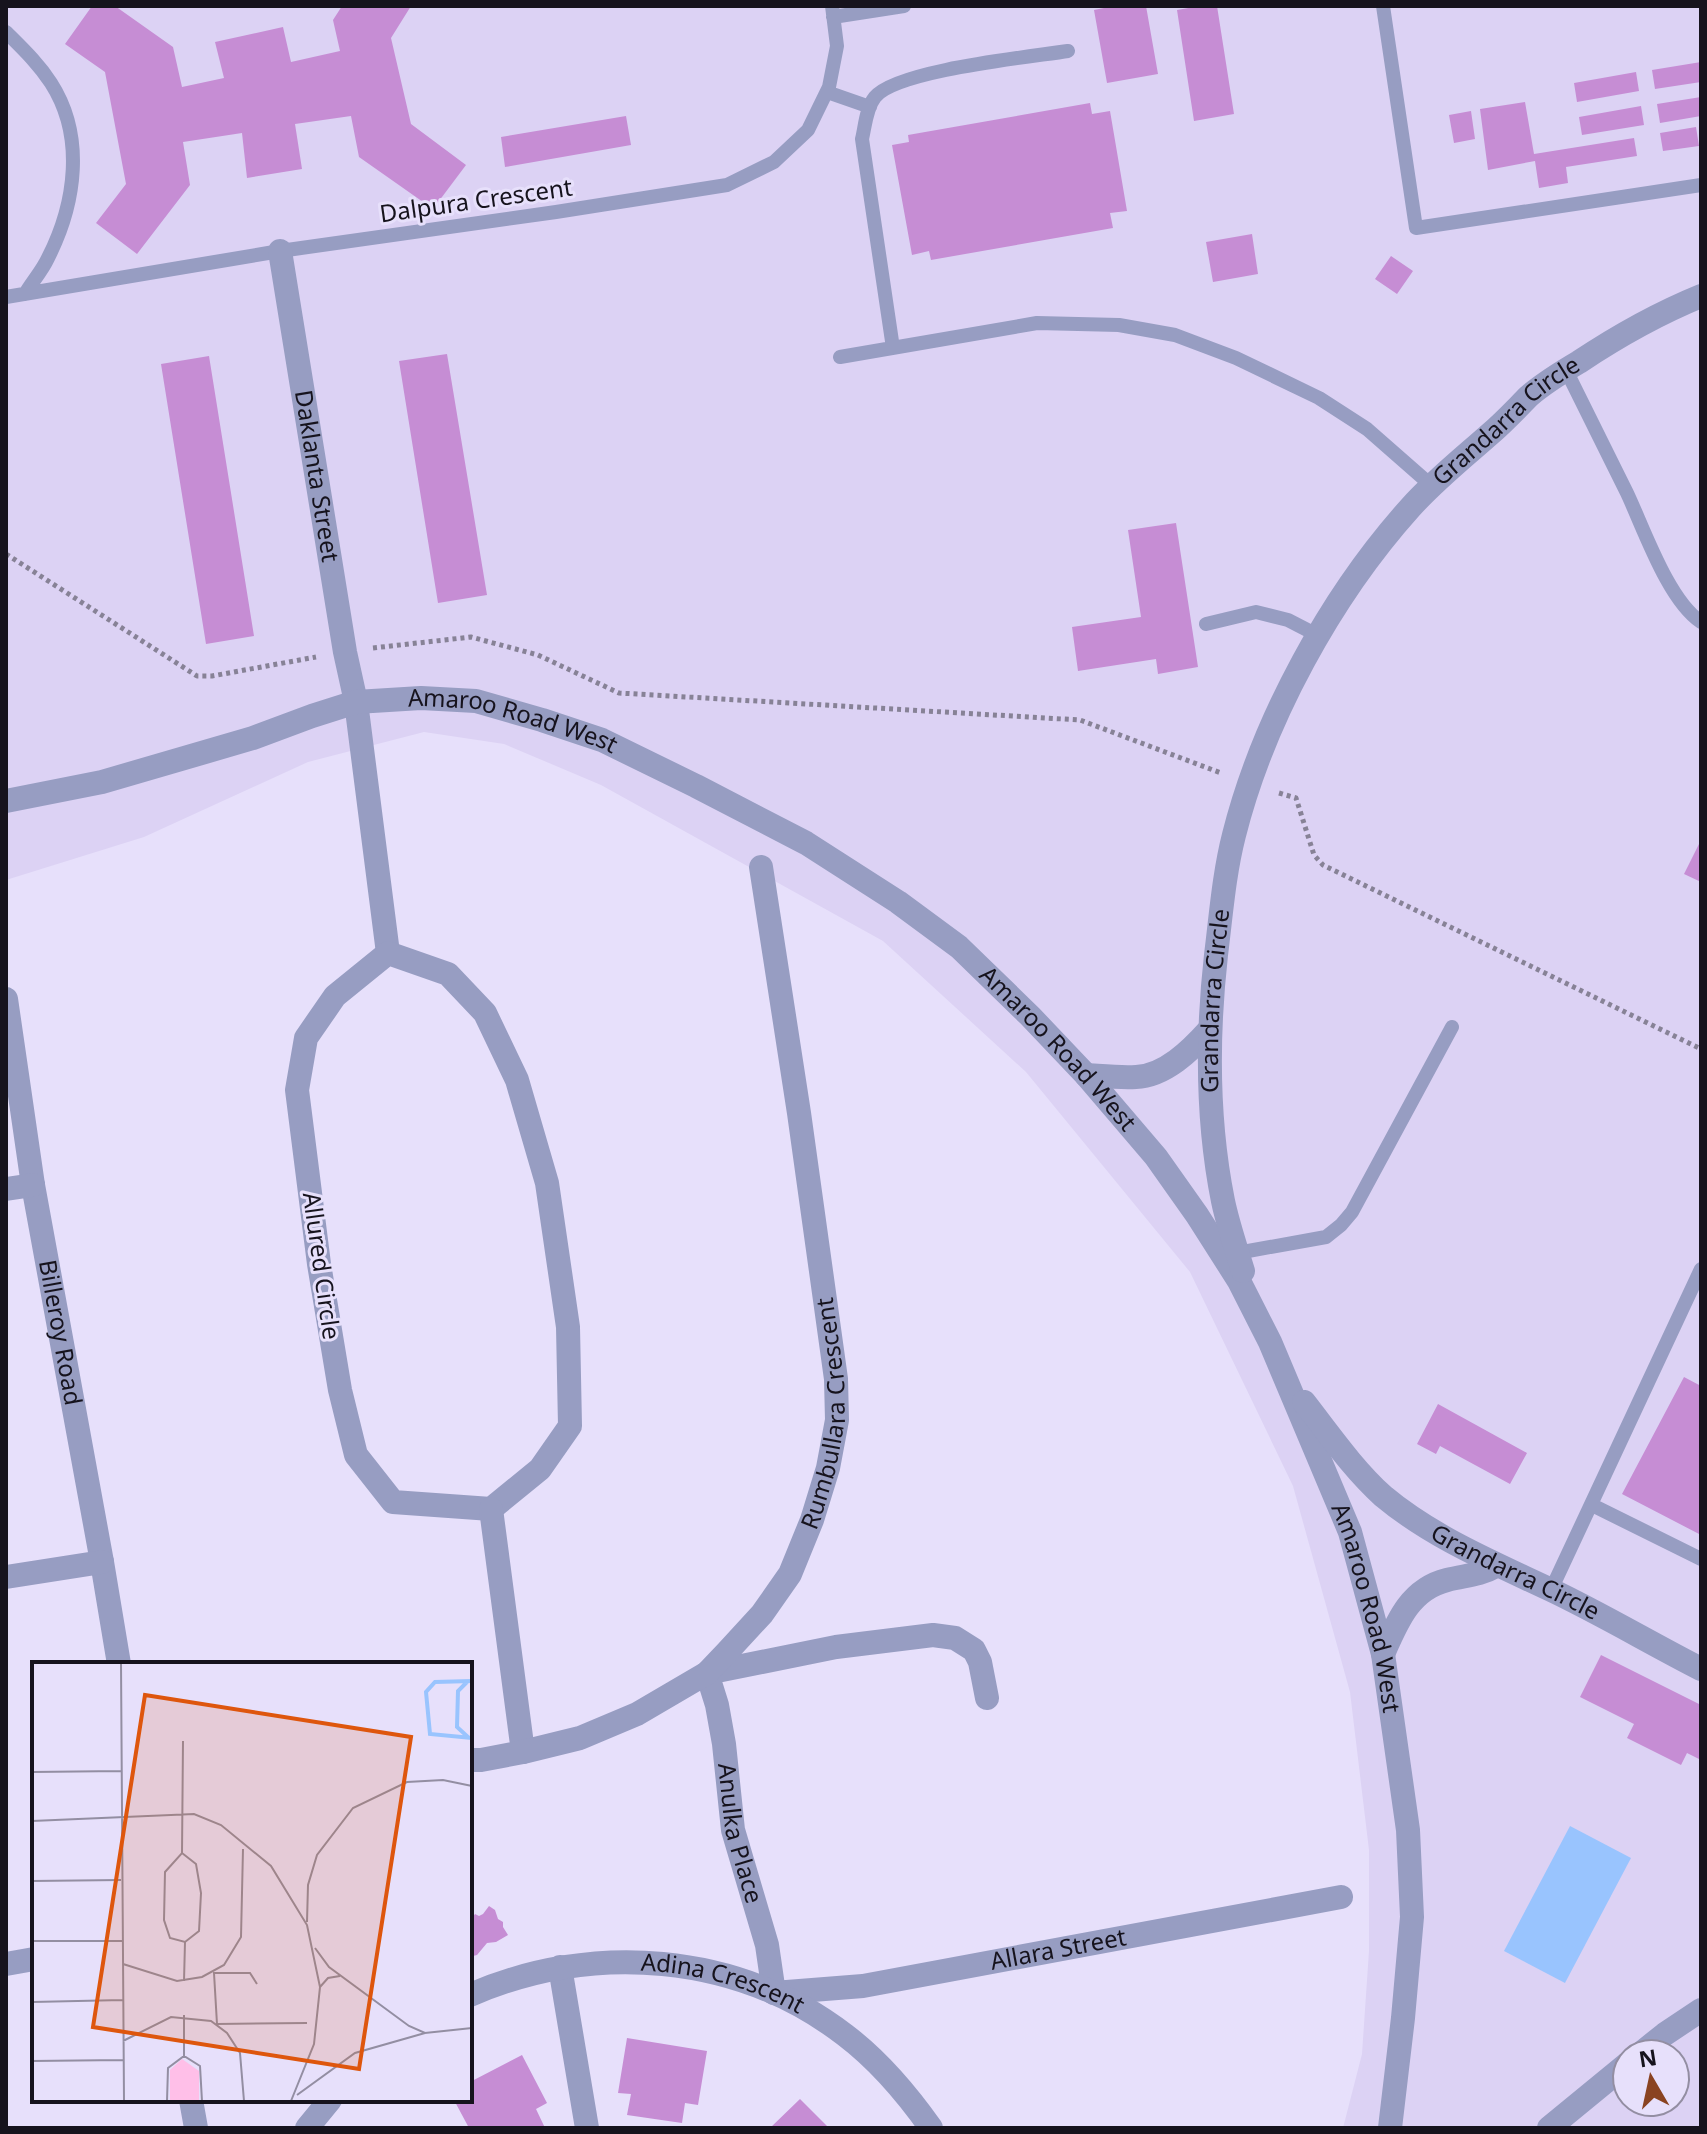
<svg xmlns="http://www.w3.org/2000/svg" width="1707" height="2134" font-family="'Noto Sans',sans-serif">
<style>
.built{fill:#dcd2f4;fill-rule:evenodd}
.water{fill:#99c4fe}
.building{fill:#c68dd4}
.lines{fill:none;stroke-linecap:round;stroke-linejoin:round}
.path{stroke:#878296;stroke-width:5;stroke-dasharray:4 4;stroke-linecap:butt}
.lane{stroke:#979dc2;stroke-width:14}
.street{stroke:#979dc2;stroke-width:24}
.labels{text-anchor:middle;stroke-width:6;stroke-linejoin:round;paint-order:stroke}
.street-label{font-size:24px;fill:#16131d;stroke:#e7e0fb}
.inset-river{fill:none;stroke:#99c4fe;stroke-width:4}
.inset-road{fill:none;stroke:#938ea2;stroke-width:2}
.view{fill:#de560d;fill-opacity:0.15;stroke:#de560d;stroke-width:4}
.inset-edge{fill:none;stroke:#16131d;stroke-width:4}
</style>
<rect width="100%" height="100%" fill="#e7e0fb"/>
<path class="built" d="M6,6h1695v2122h-358l19,-74 7,-103v-101l-19,-158 -57,-206 -103,-214 -164,-200 -143,-131 -282,-156 -97,-41 -80,-12 -116,30 -164,75 -138,43zM1627,2054h48v48h-48z"/>
<path class="water" d="M1570,1826l61,32 -66,125 -61,-32z"/>
<path class="building" d="M92,6h23l58,41 9,40 42,-9 -9,-36 68,-15 8,35 49,-11 -7,-31 9,-14h69l-20,32 20,86 55,41 -33,44 -74,-52 -8,-41 -56,8 7,45 -55,9 -5,-45 -59,9 7,43 -53,69 -41,-31 30,-39 -21,-112 -40,-28z
M1114,6h32l12,68 -51,9 -13,-73z
M1200,6h17l17,108 -40,7 -17,-111z
M1701,62v20l-46,7 -3,-19z
M1636,72l3,19 -62,11 -3,-19z
M1701,97v19l-41,7 -3,-19z
M1525,102l9,52 100,-16 3,18 -71,11 2,16 -29,5 -4,-27 -47,9 -8,-61z
M1090,103l2,11 18,-3 17,100 -17,2 3,15 -182,32 -2,-9 -17,4 -20,-110 17,-3 -1,-7z
M1641,106l3,19 -62,10 -3,-18z
M1471,111l4,28 -21,4 -5,-28z
M626,116l5,29 -126,22 -4,-30z
M1696,127l3,19 -36,5 -3,-18z
M1252,234l6,40 -45,8 -7,-40z
M1391,256l22,15 -16,23 -22,-15z
M447,354l40,241 -49,8 -39,-242z
M209,356l45,280 -48,8 -45,-280z
M1176,523l22,144 -40,7 -2,-15 -78,12 -6,-44 69,-10 -13,-87z
M1701,840v42l-17,-8z
M1684,1377l17,9v149l-79,-41z
M1438,1404l89,49 -17,31 -70,-38 -4,8 -19,-10z
M1601,1655l100,50v55l-14,-7 -6,12 -54,-27 7,-14 -54,-27z
M489,1906l6,4 3,9 5,3v5l5,8 -12,7 -9,1 -10,12 -4,1 -3,-8v-27l5,-7 4,2 4,-2z
M627,2038l80,13 -9,54 -13,-2 -3,20 -55,-8 4,-21 -13,-1z
M522,2055l25,48 -11,6 9,19h-76l-15,-28h16v-18z
M800,2099l29,29h-59z"/>
<g class="lines">
<path class="path" d="M6,554l191,122h15l104,-19
M373,648l98,-11 67,18 81,38 461,27 141,53
M1279,793l17,5 18,57 9,10 378,184"/>
<path class="lane" d="M1383,6l33,222 285,-43
M833,17l71,-11
M6,32c16,16 32,31 45,51 34,53 25,120 -3,175 -6,13 -16,24 -23,36
M827,92l43,15
M6,297l274,-46 276,-39 171,-27 47,-23 34,-32 21,-43 8,-41 -5,-40
M893,348l-31,-209c3,-12 4,-31 13,-42 22,-27 155,-40 193,-46
M840,357l197,-34 82,2 56,10 61,23 83,40 48,31 65,57
M1566,370c20,41 41,82 61,123 17,36 41,107 74,129
M1206,624l50,-12 32,8 31,16
M1237,1253l89,-16 15,-12 11,-13 100,-185
M1592,1505l109,54
M1551,1590l150,-321"/>
<g class="street">
<path id="s1" d="M280,251l65,401 11,50 32,251"/>
<path id="s2" d="M6,801l96,-19 151,-44 59,-22 44,-14 65,-4 55,3 66,19 60,20 94,46 110,57 92,59 61,45 71,69 56,59 70,82 41,58 42,66 31,61 80,190 33,122 25,176 4,87 -9,101 -13,110"/>
<path d="M388,953l60,21 37,39 32,67 30,103 21,144 2,99 -30,43 -49,40 -98,-7 -37,-47 -16,-65 -21,-126 -22,-174 9,-52 29,-42z"/>
<path id="s3" d="M6,999l27,186 69,377 17,102"/>
<path d="M1086,1075c16,1 34,3 50,2 29,-1 55,-27 73,-47"/>
<path d="M6,1189l27,-4"/>
<path id="s4" d="M1243,1271c-7,-23 -15,-46 -20,-70 -16,-80 -16,-165 -7,-246 5,-40 8,-81 18,-120 29,-115 97,-239 176,-327 24,-27 53,-50 80,-74 14,-12 26,-25 39,-38 15,-13 33,-24 50,-34 39,-26 78,-48 122,-66"/>
<path id="s5" d="M1304,1402c25,32 49,67 79,94 49,41 109,66 166,93 51,24 101,54 152,80"/>
<path d="M491,1509l32,243"/>
<path d="M6,1577l96,-15"/>
<path d="M1383,1654c14,-32 27,-65 64,-74 19,-5 31,-4 49,-14"/>
<path id="s6" d="M987,1698l-7,-36 -6,-12 -19,-12 -22,-3 -97,12 -129,26 10,32 7,39 9,86 34,115 7,48 89,-7 478,-89"/>
<path id="s7" d="M470,1760h11l42,-8 57,-14 57,-24 70,-41 20,-21 35,-38 28,-40 22,-54 16,-52 9,-48 -1,-41 -37,-266 -38,-246"/>
<path d="M6,1964l28,-5"/>
<path d="M560,1967l27,161"/>
<path id="s8" d="M470,1995c122,-53 267,-43 375,40 33,25 62,59 86,93"/>
<path d="M1640,2054l25,-20 36,-24"/>
<path d="M191,2100l5,28"/>
<path d="M307,2128l23,-28"/>
<path d="M1549,2128l78,-64"/>
</g>
</g>
<g class="labels">
<g class="street-label">
<text transform="translate(476 201) rotate(-8)" y="8">Dalpura Crescent</text>
<text dy="8" stroke="none"><textPath href="#s4" startOffset="946">Grandarra Circle</textPath></text>
<text dy="8" stroke="none"><textPath href="#s1" startOffset="228">Daklanta Street</textPath></text>
<text dy="8" stroke="none"><textPath href="#s2" startOffset="524">Amaroo Road West</textPath></text>
<text dy="8" stroke="none"><textPath href="#s4" startOffset="274">Grandarra Circle</textPath></text>
<text dy="8" stroke="none"><textPath href="#s2" startOffset="1172">Amaroo Road West</textPath></text>
<text transform="translate(321 1266) rotate(82)" y="8">Allured Circle</text>
<text dy="8" stroke="none"><textPath href="#s3" startOffset="338">Billeroy Road</textPath></text>
<text dy="8" stroke="none"><textPath href="#s7" startOffset="552">Rumbullara Crescent</textPath></text>
<text dy="8" stroke="none"><textPath href="#s5" startOffset="276">Grandarra Circle</textPath></text>
<text dy="8" stroke="none"><textPath href="#s2" startOffset="1820">Amaroo Road West</textPath></text>
<text dy="8" stroke="none"><textPath href="#s6" startOffset="488">Anulka Place</textPath></text>
<text dy="8" stroke="none"><textPath href="#s6" startOffset="940">Allara Street</textPath></text>
<text dy="8" stroke="none"><textPath href="#s8" startOffset="260">Adina Crescent</textPath></text>
</g>
</g>
<g transform="translate(32 1662)">
<rect width="440" height="440" fill="#e7e0fb"/>
<path d="M150,397l17,12v30h-29v-31z" fill="#ffbfe8"/>
<path class="inset-river" d="M436,19l-10,10 -1,36 12,11M440,19l-37,1 -9,10 4,42 42,4"/>
<path class="inset-road" d="M89,1l3,438M0,110l89,-1M0,159l162,-7 27,11 50,41 36,59 13,62 -6,57 -23,57M150,191l14,11 5,29 -2,38 -14,11 -15,-4 -6,-18 1,-48zM150,191l1,-112M0,219l89,-1M275,260l1,-37 9,-30 36,-47 54,-26 36,-2 29,6M0,279h91M283,286l14,19 80,59 16,7 47,-5M91,302l54,17 25,-4 22,-12 17,-28 2,-88M152,319l1,-39M225,322l-7,-11h-36l3,51 90,-1M288,325l8,-9 12,-2M0,340l91,-2M152,353v41M91,379l48,-24 40,4 16,12 13,20 4,48M0,399l91,-1M265,433l58,-42 70,-20M135,439l1,-33 16,-12 16,10 2,35"/>
<path class="view" d="M113,33l266,42 -52,332 -266,-42z"/>
<rect width="440" height="440" class="inset-edge"/>
</g>
<rect width="1707" height="2134" fill="none" stroke="#16131d" stroke-width="16"/>
<g transform="translate(1651 2078) rotate(351)"><circle r="38" fill="#e7e0fb" stroke="#938ea2" stroke-width="2"/>
<path d="M0-6L14 30L0 20L-14 30Z" fill="#8a4321"/>
<text y="-12" font-size="22" font-weight="bold" text-anchor="middle" fill="#16131d">N</text>
</g>
</svg>
